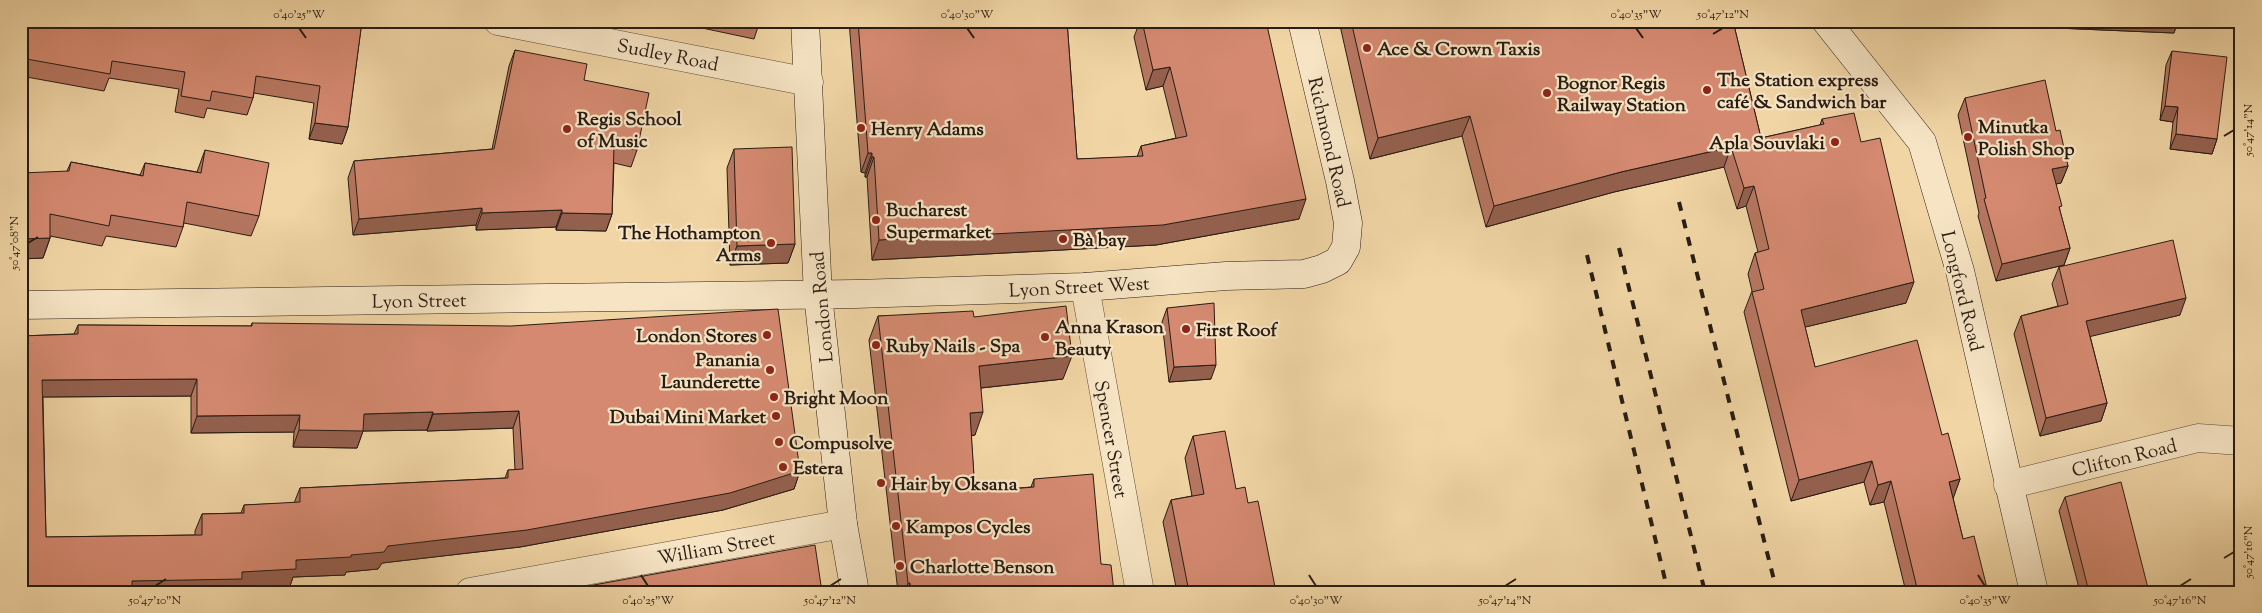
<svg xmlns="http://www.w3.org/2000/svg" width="2262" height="613" font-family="'Sorts Mill Goudy',serif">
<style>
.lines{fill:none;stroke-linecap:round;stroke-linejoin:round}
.street-casing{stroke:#5a4a38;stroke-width:29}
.secondary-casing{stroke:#281c13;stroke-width:29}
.street{stroke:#f6e4c4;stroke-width:28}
.secondary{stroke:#f6e4c4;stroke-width:28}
.rail{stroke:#281c13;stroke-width:4;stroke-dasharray:9 9;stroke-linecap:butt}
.wall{fill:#b67660;stroke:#281c13;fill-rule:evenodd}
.shaded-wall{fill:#94604e;stroke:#281c13}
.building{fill:#d48970;stroke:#281c13;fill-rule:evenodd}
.ticks{fill:none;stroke:#281c13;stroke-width:2}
.poi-dot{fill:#8f2418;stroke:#f6e4c4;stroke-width:2}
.labels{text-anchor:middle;stroke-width:4.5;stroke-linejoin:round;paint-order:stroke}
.poi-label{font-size:19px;font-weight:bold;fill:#281c13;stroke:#f6e4c4;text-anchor:start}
.street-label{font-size:19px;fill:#281c13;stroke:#f6e4c4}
.neatline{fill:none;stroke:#281c13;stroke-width:2}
.ticks-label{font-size:12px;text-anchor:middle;fill:#281c13}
</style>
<rect width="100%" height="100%" fill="#f1d5a5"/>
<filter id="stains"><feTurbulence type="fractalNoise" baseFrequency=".004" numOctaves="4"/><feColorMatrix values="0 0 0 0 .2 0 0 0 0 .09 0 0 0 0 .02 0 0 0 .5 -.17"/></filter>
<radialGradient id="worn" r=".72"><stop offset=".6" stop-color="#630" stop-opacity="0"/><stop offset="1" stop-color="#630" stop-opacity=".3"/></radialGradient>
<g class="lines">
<g class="street-casing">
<path id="street" d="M498,21l311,61
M1085,287l55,305
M2008,485l190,-47 43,3
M470,592l373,-68"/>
</g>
<g class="secondary-casing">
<path id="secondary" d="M805,21l13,274 25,229 12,68
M1826,21l96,121 38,129 74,321
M21,305l834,-11 230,-7 141,-11 78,-2 18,-5 16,-8 8,-14 2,-24 -8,-42 -38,-160"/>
</g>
<use href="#street" class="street"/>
<use href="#secondary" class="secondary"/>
<path class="rail" d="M1679,202l98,390
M1619,248l86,344
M1587,255l81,337"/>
</g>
<path class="wall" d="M21,21h341l-14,106 -6,17 -33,-5 5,-36 -60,-10 -1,5 -6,17 -40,-7 -3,10 -29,-6 4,-23 -70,-11 -5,13 -83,-15z
M669,21h91l-6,18z
M849,21h218l10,138 60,-2 4,-11 35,-8 -13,-52 -17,4 -12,-53 6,-16h126l33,198 -143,26 -284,15 -5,-83h-2v-4l-4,-1z
M1339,21h394l28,117 59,-13 2,-6 39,23 45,161 -101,24 10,40 127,68 18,44 -7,19 10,41 25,53h-82l-22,-90 -14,3 -6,-23 -73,19 -47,-189 8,-21 -4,-17 7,-21 3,-1 -12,-46 -9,3 -13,-42 -110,25 -128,35 -24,-91 -92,23z
M1980,21h198l-4,12 -189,-8z
M515,50l69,30 53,70 -6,17 -17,-4 -2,51 -6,17 -50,-1v-3l-80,3v-5l-123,10 -5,-57 6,-17 138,-12 17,-83z
M2172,51l45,88 -5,15 -42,-5 3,-27 -13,-2 6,-55z
M1965,98l91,33 12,35 -7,17 -5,1 4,27 10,37 -6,17 -68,16 -18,-65 1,-3 -21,-98z
M734,149l61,95 -7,19 -58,2 -3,-97z
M205,150l54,66 -8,20 -67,-13 -1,4 -7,20 -70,-11 -4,10 -52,-10v2l-7,20 -22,1 46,-88 4,-9 69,13 5,-12 52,9z
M2059,267l121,48 -90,21 17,67 -6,18 -61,15 -26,-102 7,-18 37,-10 -6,-22z
M1167,308l44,71 -42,3 -7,-60z
M878,316l96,1 89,62 -82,9 -6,47 -4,1 4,56 56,-5 3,-8 67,85 13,28h-216l-29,-252z
M252,323l548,148 -6,18 -71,21 -203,37 -138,16 -4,6 -32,3 -1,3 -52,2 -3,9 -51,4 -218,2v-256l53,-2 4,-9 173,1zM191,396v37l103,-1 -1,15 64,1 6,-17 64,-1v1l86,-3 2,42h-7l-3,8 -205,10 -6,15 -50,2 -3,8 -39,1 -7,17v4l-149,2 -3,-140z
M1193,436l43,53 12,14 28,89h-99l-14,-70 8,-22 21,-4 -7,-38z
M2065,497l84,95h-69l-21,-81z"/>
<path class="shaded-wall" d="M1986,21h192l-4,12 -189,-8z
M1170,67l-7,19 -17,4 7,-20z
M2165,106l13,1 -5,15 -13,-2z
M1470,116l-8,20 -92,23 8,-21z
M315,123l33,4 -6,17 -33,-5z
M2176,134l41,5 -5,15 -42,-5z
M1731,147l-7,20 -110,25 -128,35 8,-21 127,-34z
M868,153h4l-7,20 -4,-1z
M872,157h2l-7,20h-2z
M2068,166l-7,17 -15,3 6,-17z
M1754,186l-8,20 -9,3 7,-21z
M1306,199l-7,20 -143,26 -284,15 7,-20z
M482,208l-6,17 -123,10 6,-16z
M562,210l-6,17 -80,3 6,-17z
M562,213l50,1 -6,17 -50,-1z
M50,238l-7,20 -22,1v-20z
M795,244l-7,19 -58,2 7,-19z
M2070,248l-6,17 -68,16 6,-17z
M1914,282l-8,21 -113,27 8,-20z
M2186,298l-6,17 -100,24 6,-18z
M1072,356l-9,23 -92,10 8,-23z
M1216,365l-5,14 -42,3 5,-15z
M197,379l-6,17 -155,1 6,-17z
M2107,403l-6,18 -61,15 6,-18z
M519,411l-6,17 -86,3 6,-17z
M433,412l-6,18 -64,1 -6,17 -64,-1 6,-17 65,-16z
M983,412l-8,23 -14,2 9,-24z
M300,415l-6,17 -103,1 6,-17z
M1872,461l-8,21 -73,19 8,-21z
M800,471l-6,18 -71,21 -203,37 -138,16 -4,6 -32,3 -1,3 -52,2 -3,9 -51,4 -1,2h-182l1,-2 75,-9 110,-9 54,-12 55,-5 37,-9z
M1960,479l-7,20 -4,-17z
M1891,481l-7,21 -14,3 8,-20z
M908,583h2l-3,9h-2z"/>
<path class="building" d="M21,21h341l-14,106 -33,-4 5,-37 -64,-10 -3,22 -41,-7 -2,10 -29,-5 4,-24 -73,-11 -2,13 -89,-16z
M858,21h209l10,138 66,-3 -2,-10 46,-10 -17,-69 -17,3 -11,-49h124l40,178 -143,26 -284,15 -5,-83h-2v-4h-4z
M1351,21h382l28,117 63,-14 -2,-5 32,-6 7,29 19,-4 34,144 -113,28 14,57 102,-27 25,95 6,-2 12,46 -11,3 14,57 11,-3 14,56h-70l-27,-111 -13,4 -6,-24 -73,19 -47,-188 12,-3 -9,-36 14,-4 -15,-63 -10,2 -13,-41 -110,25 -127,34 -24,-90 -92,22z
M515,50l72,14 -3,16 65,13 -12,57 -23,-4 -2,68 -50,-1v-3l-80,3v-5l-123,11 -5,-58 140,-12z
M2172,51l55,6 -10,82 -41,-5 2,-27 -13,-1z
M2045,80l11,51 4,-1 8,36 -16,3 10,37 -3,1 11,41 -68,16 -18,-65 2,-1 -21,-100z
M792,147l3,97 -58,2 -3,-97z
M205,150l64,13 -10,53 -72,-14 -4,25 -72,-12 -2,11 -59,-12v24l-29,1v-66l48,-2 2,-9 72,14 2,-13 56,10z
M2173,240l13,58 -100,23 21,82 -61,15 -25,-102 47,-12 -9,-37z
M1214,303l2,62 -42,2 -7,-59z
M1066,306l6,50 -93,10 4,46 -13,1 5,79 59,-5v-8l59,-5 8,90 10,1 3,27h-203l-1,-9h-2l-30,-267 95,-5 1,6z
M778,309l22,162 -70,22 -203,37 -139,16 -4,6 -33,3v2l-55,3v9l-54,3v7l-110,2v8l-75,1v2h-36v-256l57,-2v-9l174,1v-3l259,3zM197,379v37l103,-1 -1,15 64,1 1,-17 69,-2v2l86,-3 4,58 -15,1v8l-208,10v14l-56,3v8l-42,1v21l-156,2 -4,-157z
M1225,431l11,58 9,-2 3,16 10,-2 18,91h-87l-18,-92 33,-6 -11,-58z
M2121,482l28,110h-60l-24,-95z
M815,545l7,47h-267z"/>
<path class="ticks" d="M299,28l7,10M967,28l7,10M1636,28l7,10M1713,34l10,-6M2224,136l10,-6M28,243l10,-6M2224,558l10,-6M641,575l7,11M1309,575l7,11M1978,575l7,11M155,586l11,-7M830,586l11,-7M1505,586l11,-7M2180,586l11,-7"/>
<g class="poi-dot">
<circle cx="1367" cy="48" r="5"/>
<circle cx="1707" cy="90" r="5"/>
<circle cx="1547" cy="93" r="5"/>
<circle cx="861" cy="128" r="5"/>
<circle cx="567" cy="129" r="5"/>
<circle cx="1968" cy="137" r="5"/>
<circle cx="1835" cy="142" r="5"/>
<circle cx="876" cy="220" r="5"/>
<circle cx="1063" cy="239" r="5"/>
<circle cx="771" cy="243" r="5"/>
<circle cx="1186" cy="329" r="5"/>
<circle cx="767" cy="335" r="5"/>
<circle cx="1045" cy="337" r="5"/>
<circle cx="876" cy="345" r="5"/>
<circle cx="770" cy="370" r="5"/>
<circle cx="774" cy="397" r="5"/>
<circle cx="776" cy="416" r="5"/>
<circle cx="779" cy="442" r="5"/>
<circle cx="783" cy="467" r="5"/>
<circle cx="881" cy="483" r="5"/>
<circle cx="896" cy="526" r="5"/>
<circle cx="900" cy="566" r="5"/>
</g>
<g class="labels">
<g class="poi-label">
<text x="1377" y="55">Ace &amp; Crown Taxis</text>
<text x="1717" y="86">The Station express<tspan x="1717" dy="22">café &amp; Sandwich bar</tspan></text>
<text x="1557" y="89">Bognor Regis<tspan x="1557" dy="22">Railway Station</tspan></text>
<text x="577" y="125">Regis School<tspan x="577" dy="22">of Music</tspan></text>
<text x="1978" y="133">Minutka<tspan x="1978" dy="22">Polish Shop</tspan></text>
<text x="871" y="135">Henry Adams</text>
<text x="1825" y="149" text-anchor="end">Apla Souvlaki</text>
<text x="886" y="216">Bucharest<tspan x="886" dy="22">Supermarket</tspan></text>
<text x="761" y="239" text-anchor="end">The Hothampton<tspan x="761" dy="22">Arms</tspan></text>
<text x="1073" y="246">Bà bay</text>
<text x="1055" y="333">Anna Krason<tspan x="1055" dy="22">Beauty</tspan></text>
<text x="1196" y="336">First Roof</text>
<text x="757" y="342" text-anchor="end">London Stores</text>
<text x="886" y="352">Ruby Nails - Spa</text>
<text x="760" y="366" text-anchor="end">Panania<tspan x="760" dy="22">Launderette</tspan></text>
<text x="784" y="404">Bright Moon</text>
<text x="766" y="423" text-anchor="end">Dubai Mini Market</text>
<text x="789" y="449">Compusolve</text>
<text x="793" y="474">Estera</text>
<text x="891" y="490">Hair by Oksana</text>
<text x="906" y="533">Kampos Cycles</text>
<text x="910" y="573">Charlotte Benson</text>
</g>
<g class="street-label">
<text transform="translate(668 54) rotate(11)" y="7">Sudley Road</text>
<text transform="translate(1330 142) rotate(77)" y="7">Richmond Road</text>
<text transform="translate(1079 286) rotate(-3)" y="7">Lyon Street West</text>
<text transform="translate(1963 291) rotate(76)" y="7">Longford Road</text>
<text transform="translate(419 300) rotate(-1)" y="7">Lyon Street</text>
<text transform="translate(821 307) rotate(-95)" y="7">London Road</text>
<text transform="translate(1112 439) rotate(80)" y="7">Spencer Street</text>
<text transform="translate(2124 457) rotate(-14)" y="7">Clifton Road</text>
<text transform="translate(716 547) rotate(-10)" y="7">William Street</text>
</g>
</g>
<rect width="2262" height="613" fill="none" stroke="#f1d5a5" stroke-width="55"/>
<rect x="28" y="28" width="2206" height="558" class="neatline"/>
<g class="ticks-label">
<text x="299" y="18">0°40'25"W</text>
<text x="967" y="18">0°40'30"W</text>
<text x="1636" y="18">0°40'35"W</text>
<text x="1723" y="18">50°47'12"N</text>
<text transform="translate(2248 130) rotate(-90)" y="4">50°47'14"N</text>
<text transform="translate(14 243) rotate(-90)" y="4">50°47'08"N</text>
<text transform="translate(2248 552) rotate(-90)" y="4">50°47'16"N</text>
<text x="155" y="604">50°47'10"N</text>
<text x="648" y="604">0°40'25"W</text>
<text x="830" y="604">50°47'12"N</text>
<text x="1316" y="604">0°40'30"W</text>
<text x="1505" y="604">50°47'14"N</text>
<text x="1985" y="604">0°40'35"W</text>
<text x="2180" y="604">50°47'16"N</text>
</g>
<rect width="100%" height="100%" filter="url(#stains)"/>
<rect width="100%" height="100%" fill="url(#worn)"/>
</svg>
